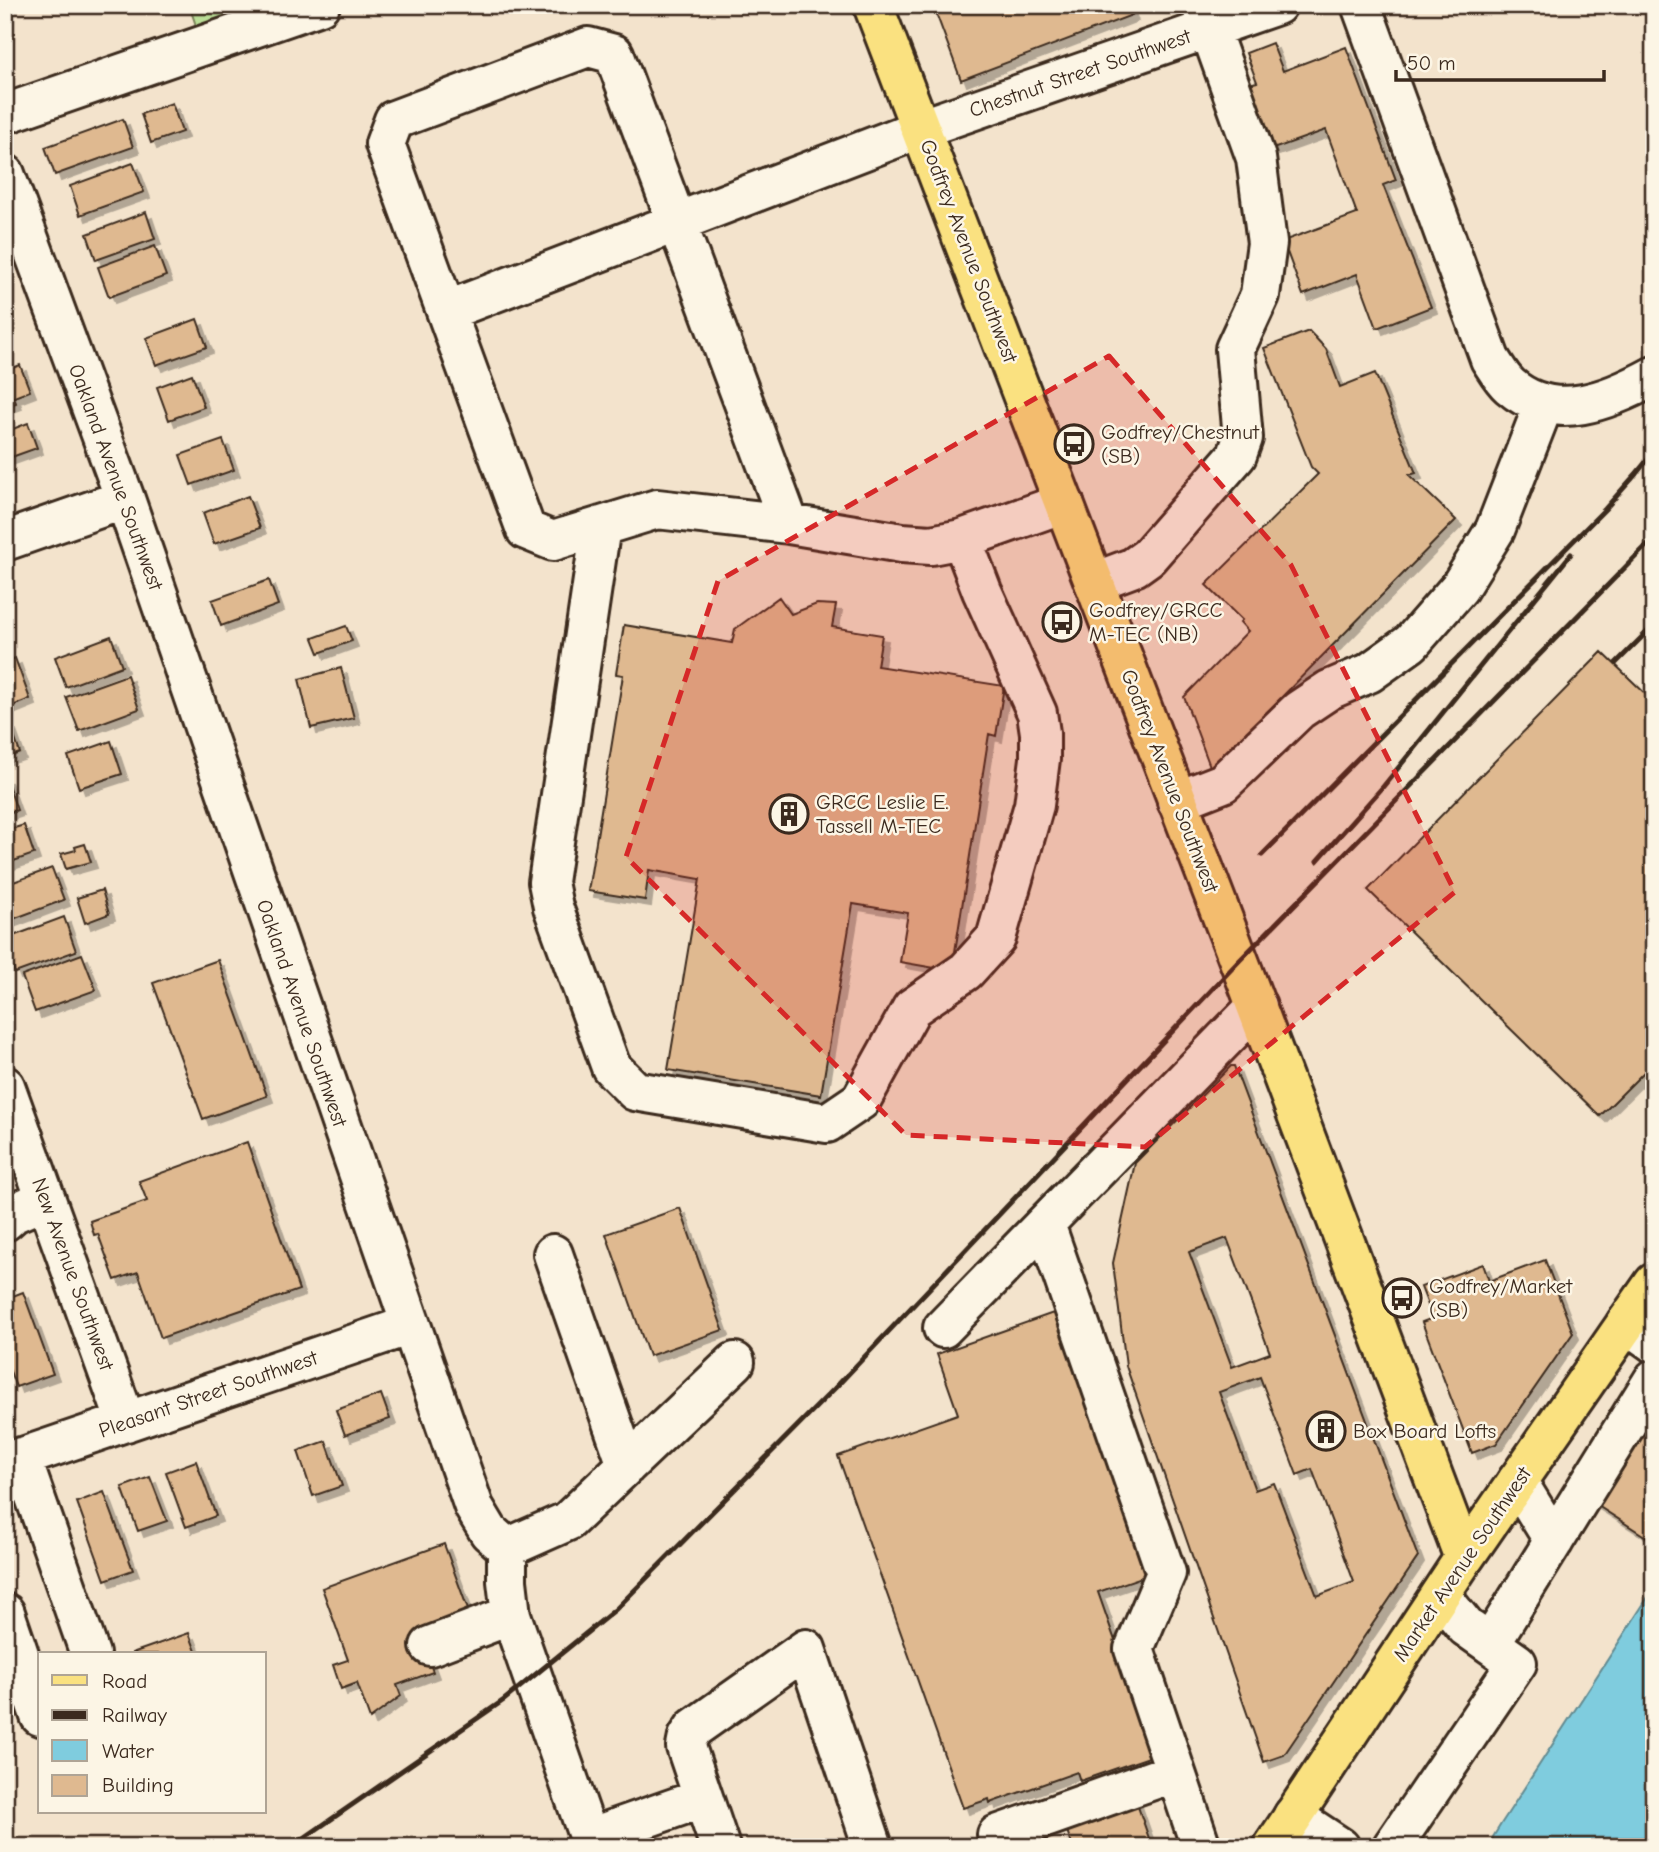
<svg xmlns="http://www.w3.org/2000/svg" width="1659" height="1852" font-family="'Comic Neue',sans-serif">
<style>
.green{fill:#bbde97;stroke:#7b845a;stroke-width:2}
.water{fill:#7fccde;stroke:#648b91;stroke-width:2}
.building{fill:#dfb990;stroke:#3b2a1e;stroke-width:2;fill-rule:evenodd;filter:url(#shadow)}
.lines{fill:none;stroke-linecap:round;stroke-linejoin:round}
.minor-casing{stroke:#3b2a1e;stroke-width:44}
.major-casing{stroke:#3b2a1e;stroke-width:44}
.minor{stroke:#fcf5e5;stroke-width:38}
.major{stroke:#fae180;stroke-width:38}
.rail{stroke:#3b2a1e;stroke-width:5}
.marked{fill:#d62828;fill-opacity:0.2;stroke:#d62828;stroke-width:5;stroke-dasharray:14 9;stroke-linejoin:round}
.labels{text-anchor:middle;stroke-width:5;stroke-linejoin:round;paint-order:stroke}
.street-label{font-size:21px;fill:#3b2a1e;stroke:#fcf5e5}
.poi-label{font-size:21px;fill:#3b2a1e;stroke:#fcf5e5;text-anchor:start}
</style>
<defs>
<filter id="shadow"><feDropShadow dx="6" dy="6" stdDeviation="0" flood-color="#0004"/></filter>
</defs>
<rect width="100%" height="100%" fill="#f3e3cc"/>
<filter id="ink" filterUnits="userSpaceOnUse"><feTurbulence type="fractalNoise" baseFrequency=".0143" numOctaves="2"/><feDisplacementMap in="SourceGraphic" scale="14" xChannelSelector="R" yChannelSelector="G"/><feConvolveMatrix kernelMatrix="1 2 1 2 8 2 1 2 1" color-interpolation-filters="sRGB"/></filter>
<g filter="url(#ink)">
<path class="green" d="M189,5h131l-117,41z"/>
<path class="water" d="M1654,1588v259h-161v-10l8,-13z"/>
<path class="building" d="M933,5h195l4,10 -171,65z
M1272,43l11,28 63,-24 50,133 -13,5 48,122 -54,21 -20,-54 -54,21 -20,-54 74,-27 -31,-84 -53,19 -24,-65 8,-2 -11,-29z
M172,103l10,29 -31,11 -10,-29z
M123,119l10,28 -78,28 -10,-28z
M133,163l11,29 -64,23 -10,-29z
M146,212l9,27 -59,21 -9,-26z
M155,246l11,30 -57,21 -11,-30z
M197,319l10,28 -51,18 -10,-27z
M1309,331l17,18 14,38 35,-14 41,100 -7,2 47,45 -245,249 -27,-72 64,-66 -8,-9 2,-2 -36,-35 112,-111 -7,-7 -47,-119z
M20,365l10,26 -16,6 2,6 -11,4v-36z
M192,374l12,33 -35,13 -12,-33z
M28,423l9,25 -31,11 -1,-27z
M223,440l11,30 -43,15 -11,-30z
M248,496l12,32 -46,16 -11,-31z
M269,580l9,25 -57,21 -9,-26z
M779,597l12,17 26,-10 19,1 -4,22 50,8 -5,31 127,20 -8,50 -7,-2 -37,237 -52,-9 8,-49 -55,-9 -32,191 -153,-25 32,-191 -51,-9 -4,30 -57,-9 35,-216 -7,-1 8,-49 108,18 3,-14z
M346,626l6,15 -33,12 -6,-15z
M111,636l11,30 -56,21 -11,-30z
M1602,652l52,50v360l-54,54 -232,-226z
M15,658l15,41 -25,10v-47z
M341,668l13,50 -43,10 -12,-49z
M127,675l12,34 -60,22 -13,-34z
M10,725l10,28 -15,5v-31z
M111,741l11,33 -43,14 -11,-32z
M5,776l12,34 -12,4z
M24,825l10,29 -29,10v-33z
M85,844l6,18 -25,7 -5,-15 15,-4 -1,-3z
M52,868l12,32 -59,22v-37z
M102,890l7,24 -24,9 -8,-25z
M64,917l12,34 -61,22 -10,-26v-8z
M82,954l14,36 -61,22 -13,-36z
M218,960l49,136 -64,23 -50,-136z
M1231,1066h3l184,491 -134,198 -20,7 -138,-396 -13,-103 22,-100zM1227,1238l43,115 -38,14 -43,-115zM1260,1377l37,98 15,-6 42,113 -37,14 -43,-113 -19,7 -36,-98z
M247,1142l52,148 -138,48 -23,-66 -23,8 -17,-46 -4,1 -4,-14 57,-20 -8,-20z
M680,1208l43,122 -74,26 -43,-122z
M1545,1260l28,73 -77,111 -24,9 -50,-131 11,-4 -12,-31 62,-23 6,17z
M23,1292l30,82 -37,13 -11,-29v-59z
M1059,1311l92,263 -53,18 57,163 -75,26 -3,-9 -87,31 -1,-4 -26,9 -125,-352 120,-42 -21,-60z
M381,1394l9,25 -45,16 -9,-25z
M1654,1397v145l-67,-43z
M326,1441l16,45 -29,10 -15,-45z
M196,1461l20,55 -30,11 -20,-55z
M150,1477l17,44 -29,10 -16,-44z
M104,1492l29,78 -28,10 -28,-78z
M444,1544l27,74 -51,18 13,36 -36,13 4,11 -31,23 -13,-36 -16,6 -8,-24 15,-5 -26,-72z
M189,1633l8,21h-65v-1z
M1135,1798l17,49h-79l-9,-24z"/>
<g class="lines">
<g class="minor-casing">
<path id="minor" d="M1361,5l129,354c6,9 12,20 20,27 44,38 100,14 144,-10
M5,114l315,-109
M5,174l120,325 349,1008 15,25 18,16v33l4,34 81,232
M446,311l476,-183 355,-123
M789,524l-175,-470 -26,-7 -194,73 -9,24 141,386 27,11 104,-32 132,15 113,19 29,2 31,-6 102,-36
M601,526l-53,356 5,25 58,160 24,24 192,32 34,-23 51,-92 54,-37 30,-33 38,-133 6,-46v-26l-3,-20 -55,-122 -20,-52
M5,541l120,-42
M1094,582l40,-15 14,-10 89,-102 6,-17 -8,-89 25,-54 7,-52 -11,-85 -55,-153
M1177,801l46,-18 76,-73 30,-20 40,-17 42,-30 48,-55 36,-58 49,-126
M5,1086l121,336
M5,1221l9,-8 32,-14
M1045,1224l121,349 -32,76 67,198
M553,1254l74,211
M1626,1323l28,20
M943,1328l314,-322
M21,1457l69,197
M5,1463l405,-138
M1517,1481l37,60
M507,1548l61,-27 167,-159
M5,1613l35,103
M1490,1644l164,-265
M430,1646l81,-31
M1293,1816l47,31
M589,1838l114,-40
M720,1847l-34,-100 2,-10 6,-9 112,-79 67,198
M1001,1847l-4,-12 178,-63
M1392,1847l125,-184 -51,-36 -26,-32"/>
</g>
<g class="major-casing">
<path id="major" d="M873,5l373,974 218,579
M1273,1847l191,-289 190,-275"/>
</g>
<use href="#minor" class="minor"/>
<use href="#major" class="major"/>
<path class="rail" d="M1631,480l23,-28
M1616,663l38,-38
M1262,855l343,-346 31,-35
M1317,861l65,-73 189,-234
M291,1847l213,-147 112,-91 219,-221 404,-427 415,-423"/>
</g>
</g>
<path class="marked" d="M1109,356l182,209 164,327 -310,255 -239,-12 -280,-278 92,-276z"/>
<defs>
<g id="bus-ring" transform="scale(2.0125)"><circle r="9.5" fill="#fcf5e5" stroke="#3b2a1e" stroke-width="1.5"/><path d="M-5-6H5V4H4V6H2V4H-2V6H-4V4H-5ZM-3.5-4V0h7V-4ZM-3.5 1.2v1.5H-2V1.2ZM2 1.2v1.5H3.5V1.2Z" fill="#3b2a1e"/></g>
<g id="building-ring" transform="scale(2.0125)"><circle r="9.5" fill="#fcf5e5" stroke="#3b2a1e" stroke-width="1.5"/><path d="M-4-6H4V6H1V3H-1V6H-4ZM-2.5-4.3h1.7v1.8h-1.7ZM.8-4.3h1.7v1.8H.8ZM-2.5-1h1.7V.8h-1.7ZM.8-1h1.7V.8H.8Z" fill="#3b2a1e"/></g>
</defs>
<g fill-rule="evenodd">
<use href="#bus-ring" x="1074" y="444"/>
<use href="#bus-ring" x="1062" y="622"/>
<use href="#building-ring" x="789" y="814"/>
<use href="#bus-ring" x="1402" y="1298"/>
<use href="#building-ring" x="1326" y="1431"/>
</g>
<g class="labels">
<g class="street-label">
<text transform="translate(1080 73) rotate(-19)" y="7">Chestnut Street Southwest</text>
<text transform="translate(969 251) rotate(69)" y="7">Godfrey Avenue Southwest</text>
<text transform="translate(116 477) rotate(70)" y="7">Oakland Avenue Southwest</text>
<text transform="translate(1170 781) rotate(69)" y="7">Godfrey Avenue Southwest</text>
<text transform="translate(302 1013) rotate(71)" y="7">Oakland Avenue Southwest</text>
<text transform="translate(73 1274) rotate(70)" y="7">New Avenue Southwest</text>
<text transform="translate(208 1394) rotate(-19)" y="7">Pleasant Street Southwest</text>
<text transform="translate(1462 1564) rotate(-56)" y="7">Market Avenue Southwest</text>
</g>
<g class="poi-label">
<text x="1101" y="439">Godfrey/Chestnut<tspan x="1101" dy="24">(SB)</tspan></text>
<text x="1089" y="617">Godfrey/GRCC<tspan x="1089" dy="24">M-TEC (NB)</tspan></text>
<text x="816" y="809">GRCC Leslie E.<tspan x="816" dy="24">Tassell M-TEC</tspan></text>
<text x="1429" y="1293">Godfrey/Market<tspan x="1429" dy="24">(SB)</tspan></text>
<text x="1353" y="1438">Box Board Lofts</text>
</g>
</g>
<rect width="1659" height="1852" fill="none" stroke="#fcf5e5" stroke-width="28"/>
<rect x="14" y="14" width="1631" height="1824" fill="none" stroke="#3b2a1e" stroke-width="2.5" filter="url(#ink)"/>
<rect x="38" y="1652" width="228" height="161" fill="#fcf5e5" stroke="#afa495" stroke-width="2"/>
<rect x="52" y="1675" width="35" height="10" fill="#fae180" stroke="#afa495" stroke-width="2"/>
<text x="102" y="1688" font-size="21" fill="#3b2a1e">Road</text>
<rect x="52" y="1710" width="35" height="10" fill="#3b2a1e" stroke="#afa495" stroke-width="2"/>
<text x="102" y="1722" font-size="21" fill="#3b2a1e">Railway</text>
<rect x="52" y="1740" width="35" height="21" fill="#7fccde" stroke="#afa495" stroke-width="2"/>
<text x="102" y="1758" font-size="21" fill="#3b2a1e">Water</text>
<rect x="52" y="1775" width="35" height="21" fill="#dfb990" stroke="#afa495" stroke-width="2"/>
<text x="102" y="1792" font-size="21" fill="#3b2a1e">Building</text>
<path d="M1396 70v10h208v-10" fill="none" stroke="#3b2a1e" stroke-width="3.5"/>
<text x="1407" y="70" font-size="21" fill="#3b2a1e" stroke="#fcf5e5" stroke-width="5" paint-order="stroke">50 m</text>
</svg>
